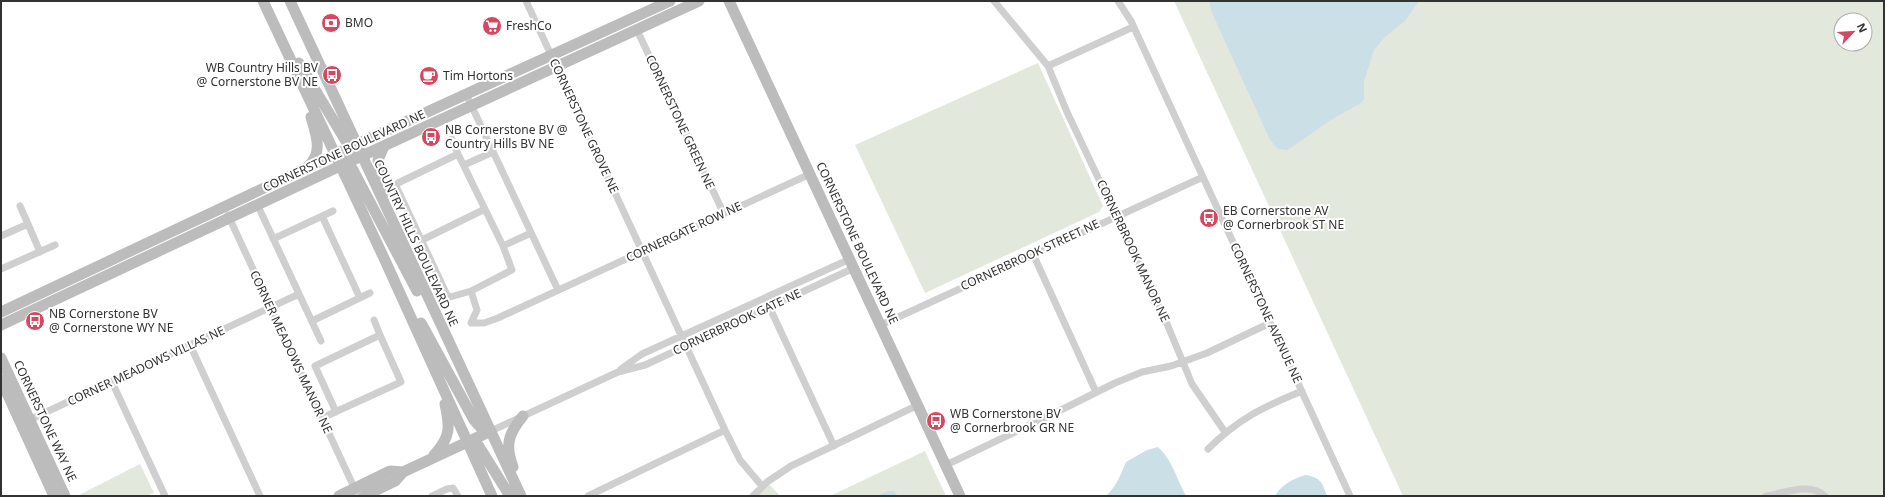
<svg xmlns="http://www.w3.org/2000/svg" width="1885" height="497" font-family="'Noto Sans',sans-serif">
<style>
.green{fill:#e3e8dc;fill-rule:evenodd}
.water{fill:#cbdfe6}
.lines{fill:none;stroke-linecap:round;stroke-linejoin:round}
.street{stroke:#cfcfcf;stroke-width:7}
.secondary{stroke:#bcbcbc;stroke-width:11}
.labels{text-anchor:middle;stroke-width:4;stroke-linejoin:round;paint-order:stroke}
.poi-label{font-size:12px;fill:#323232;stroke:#fff;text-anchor:start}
.street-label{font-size:12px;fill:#323232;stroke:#fff}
</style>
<rect width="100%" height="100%" fill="#fff"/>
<path class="green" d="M1174,1h710v495h-481zM1841,20h24v24h-24z
M1038,63l65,143 -4,6 -174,81 -70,-148z
M925,451l21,45h-116z
M140,464l14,29 -8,3h-69z
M767,482l13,14h-21l-3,-3z"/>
<path class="water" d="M1209,1h210l-14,20 -20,16 -11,13 -10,31v18l-3,4 -32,18 -41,29 -10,-1 -8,-9 -58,-127z
M1158,447c14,12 19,33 28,49h-80c10,-9 15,-22 20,-34l21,-12z
M1306,475c15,3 16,7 21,21h-52c6,-11 19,-18 31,-21z
M887,491h7l4,5h-20z"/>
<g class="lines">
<path class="street" d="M526,1l199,429 15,30 22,26
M994,1l54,65 19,46 98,207 27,65 33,48
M1118,1l13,20 219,475
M637,30l87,184
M1048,66l85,-39
M466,94l92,196
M452,139l6,15
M464,165l29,-13
M20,206l8,18
M258,206l63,135
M228,215l130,281
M322,216l38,82
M1,236l27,-12 12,28
M273,239l60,-28
M422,240l63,-31
M503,246l28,-13
M1033,254l63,138
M1,269l54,-24
M471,291l-21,6 -3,-2 -51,-109 2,-3 60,-29 45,92 9,24 -41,21 6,19 -6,13h13l14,-5 312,-144
M768,304l66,142
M374,320l6,15
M312,321l58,-28
M881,325l322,-148
M190,345l70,151
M621,369l21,-15 208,-95
M112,382l53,114
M322,418l79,-36 -21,-47 -65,31 21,46
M27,421l272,-127
M491,431l127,-59 27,-7 209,-97
M1208,449c30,-30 55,-42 94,-58
M946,465l119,-57 50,-25 27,-11 29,-6 36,-13 63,-30
M432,496l15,-7 6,-1 5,8
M588,496l137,-66
M753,496l14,-14 24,-16 127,-61
M1766,496c18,-3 44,-14 59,0"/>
<path class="secondary" d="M263,1l120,255 109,240
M290,1l231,495
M729,1l231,495
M299,63l54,90
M384,146l-6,14 6,33
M342,159l6,4 5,7 64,121
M307,167c17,-13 9,-33 4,-50
M1,312l365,-172 304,-139
M421,323l53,97 9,10 8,1
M1,325l339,-159 359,-165
M1,358l64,138
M1,380l53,116
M467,442l11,3 32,51
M434,455c17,-18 16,-28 11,-51
M513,467c-8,-22 -5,-33 10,-51
M339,496l51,-25 13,1
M364,496l31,-15 8,-9 88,-41"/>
</g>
<defs>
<g id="bank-disc" transform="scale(1)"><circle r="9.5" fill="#d44961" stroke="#fff"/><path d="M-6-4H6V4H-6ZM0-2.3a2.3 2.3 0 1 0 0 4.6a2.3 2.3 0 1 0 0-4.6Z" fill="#fff"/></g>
<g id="supermarket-disc" transform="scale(1)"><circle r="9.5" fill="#d44961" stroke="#fff"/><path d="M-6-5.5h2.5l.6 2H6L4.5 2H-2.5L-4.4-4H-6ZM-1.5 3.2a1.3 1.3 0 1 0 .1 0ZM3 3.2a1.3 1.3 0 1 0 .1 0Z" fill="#fff"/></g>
<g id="bus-disc" transform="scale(1)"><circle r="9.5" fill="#d44961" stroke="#fff"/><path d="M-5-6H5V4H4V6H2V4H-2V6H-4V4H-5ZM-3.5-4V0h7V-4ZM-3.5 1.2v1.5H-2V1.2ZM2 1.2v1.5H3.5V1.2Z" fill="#fff"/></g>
<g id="cafe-disc" transform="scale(1)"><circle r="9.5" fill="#d44961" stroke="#fff"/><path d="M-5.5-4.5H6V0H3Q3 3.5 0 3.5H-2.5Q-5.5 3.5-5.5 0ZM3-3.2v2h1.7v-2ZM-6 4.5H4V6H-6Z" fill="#fff"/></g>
</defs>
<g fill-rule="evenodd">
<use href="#bank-disc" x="331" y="23"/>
<use href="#supermarket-disc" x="492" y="26"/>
<use href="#bus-disc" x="332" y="75"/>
<use href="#cafe-disc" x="429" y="76"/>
<use href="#bus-disc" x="431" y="137"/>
<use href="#bus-disc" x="1209" y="218"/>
<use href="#bus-disc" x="35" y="321"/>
<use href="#bus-disc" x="936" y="421"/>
</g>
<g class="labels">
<g class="poi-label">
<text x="345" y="27">BMO</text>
<text x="506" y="30">FreshCo</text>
<text x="318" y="72" text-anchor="end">WB Country Hills BV<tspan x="318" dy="14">@ Cornerstone BV NE</tspan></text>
<text x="443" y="80">Tim Hortons</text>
<text x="445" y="134">NB Cornerstone BV @<tspan x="445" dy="14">Country Hills BV NE</tspan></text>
<text x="1223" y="215">EB Cornerstone AV<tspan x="1223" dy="14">@ Cornerbrook ST NE</tspan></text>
<text x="49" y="318">NB Cornerstone BV<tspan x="49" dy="14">@ Cornerstone WY NE</tspan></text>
<text x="950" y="418">WB Cornerstone BV<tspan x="950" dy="14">@ Cornerbrook GR NE</tspan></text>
</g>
<g class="street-label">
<text transform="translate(680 122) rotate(65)" y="4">CORNERSTONE GREEN NE</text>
<text transform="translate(584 126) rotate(65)" y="4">CORNERSTONE GROVE NE</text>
<text transform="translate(344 151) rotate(-25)" y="4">CORNERSTONE BOULEVARD NE</text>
<text transform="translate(684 232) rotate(-25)" y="4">CORNERGATE ROW NE</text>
<text transform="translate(416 243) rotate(65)" y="4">COUNTRY HILLS BOULEVARD NE</text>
<text transform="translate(857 243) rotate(65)" y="4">CORNERSTONE BOULEVARD NE</text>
<text transform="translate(1133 251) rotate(65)" y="4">CORNERBROOK MANOR NE</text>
<text transform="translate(1030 255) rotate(-25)" y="4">CORNERBROOK STREET NE</text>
<text transform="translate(1266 313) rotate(65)" y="4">CORNERSTONE AVENUE NE</text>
<text transform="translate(737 322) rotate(-25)" y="4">CORNERBROOK GATE NE</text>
<text transform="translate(291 352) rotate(65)" y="4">CORNER MEADOWS MANOR NE</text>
<text transform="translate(146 366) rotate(-25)" y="4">CORNER MEADOWS VILLAS NE</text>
<text transform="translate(45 421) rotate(65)" y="4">CORNERSTONE WAY NE</text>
</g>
</g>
<rect width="1885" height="497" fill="none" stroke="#323232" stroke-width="4"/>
<g transform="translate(1853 32) rotate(65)"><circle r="19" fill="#ffffff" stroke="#adadad"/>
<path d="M0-3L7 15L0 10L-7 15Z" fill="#d44961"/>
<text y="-6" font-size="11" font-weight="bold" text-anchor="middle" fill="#323232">N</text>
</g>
</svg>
